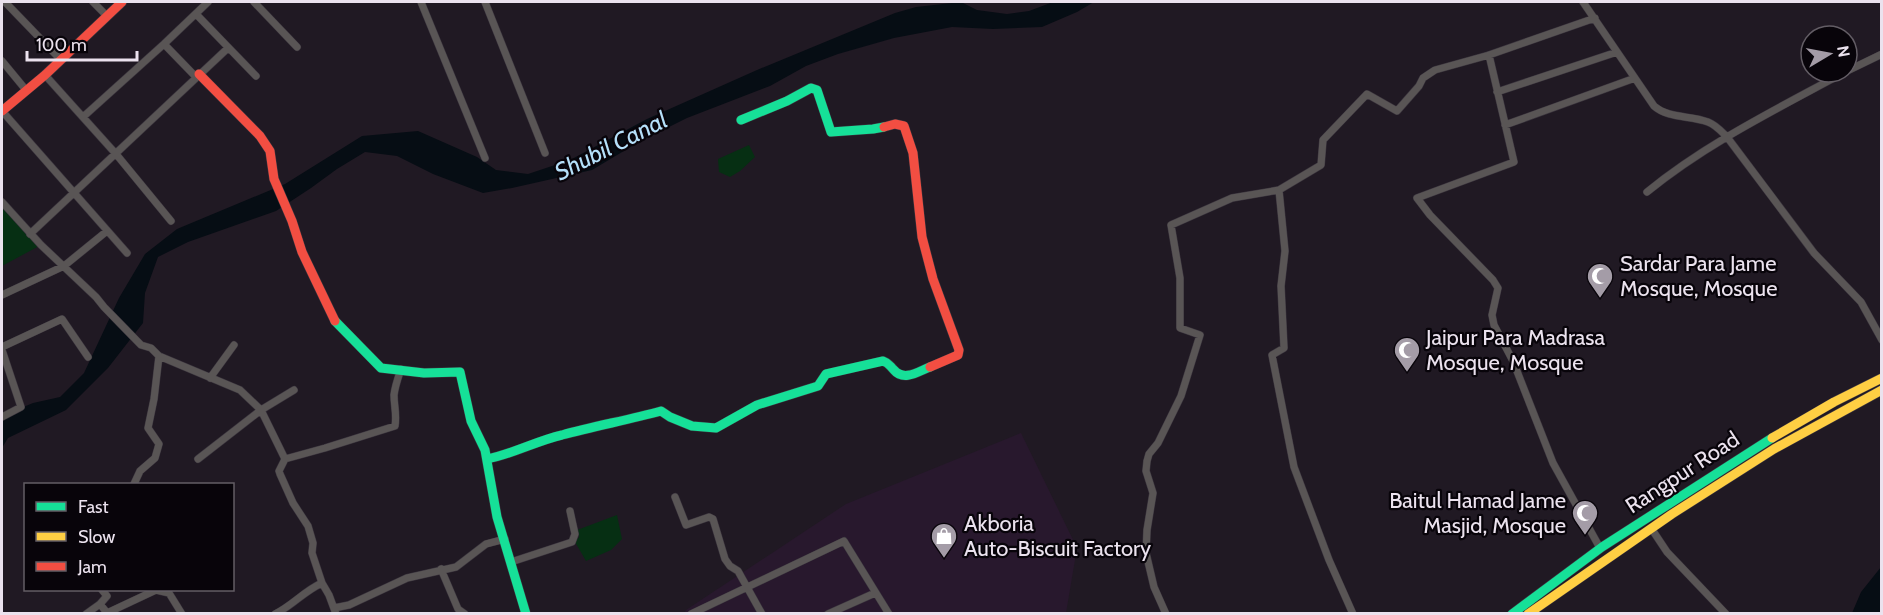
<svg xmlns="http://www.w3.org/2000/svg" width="1883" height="615" font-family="Cabin,sans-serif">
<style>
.built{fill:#28182d}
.green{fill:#062f13}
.water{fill:#060d14}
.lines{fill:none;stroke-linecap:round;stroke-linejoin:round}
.street-casing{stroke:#3c363f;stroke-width:8}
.fast-casing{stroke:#3c363f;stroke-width:10}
.slow-casing{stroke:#3c363f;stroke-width:10}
.jam-casing{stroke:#3c363f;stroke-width:10}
.street{stroke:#595555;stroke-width:7}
.fast{stroke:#16e098;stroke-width:9}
.slow{stroke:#ffcf43;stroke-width:9}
.jam{stroke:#f24e42;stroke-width:9}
.labels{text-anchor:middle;stroke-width:4.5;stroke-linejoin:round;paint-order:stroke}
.poi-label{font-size:22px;fill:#ebe2ee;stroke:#08040a;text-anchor:start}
.street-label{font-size:22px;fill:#ebe2ee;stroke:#08040a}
.water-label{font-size:24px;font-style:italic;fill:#b5e0fa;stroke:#08040a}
</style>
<rect width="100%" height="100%" fill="#201923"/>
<path class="built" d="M1021,433l56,115 -11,65 -382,1 2,-4 160,-106z"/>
<path class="green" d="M749,145l6,12 -15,14 -10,6 -11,-5 -1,-13z
M2,202l39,43 -39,21z
M617,515l5,24 -11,11 -25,11 -11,-19 4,-5 -2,-7z"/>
<path class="water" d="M961,2l16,8 30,4 22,-3 24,-9h41l-17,10 -35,15 -49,2 -41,-2 -58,11 -56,16 -32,12 -36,20 -83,32 -48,24 -47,28 -80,18 -29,5 -50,-19 -36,-18 -32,-4 -28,17 -26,19 -35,23 -88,31 -30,15 -13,36 -2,30 -35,45 -42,42 -58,28 -6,10v-28l7,-7 24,-10 27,-6 24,-24 35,-75 26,-44 32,-25 108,-45 77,-48 56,-5 59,26 19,13 32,4 42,-14 77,-41 110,-49 138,-57 21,-6z
M1881,567v46h-29l9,-21z"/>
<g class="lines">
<g class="street-casing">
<path id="street" d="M5,2l56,58
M93,2l14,14
M254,2l43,45
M421,2l64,156
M485,2l60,151
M1583,2l71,104c15,13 36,9 54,16 8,3 13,9 19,15l87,116 47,49 21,38
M196,14l60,62
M164,44l32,33
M1489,55l25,107 -97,36 13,17 63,65 5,8 -6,27 2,10 19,36 40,102 47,85
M2,61l24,29
M1847,71l35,-17
M45,75l71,79 55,67
M1497,92l120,-40
M2,111l125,142
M83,117l81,-73 44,-42
M1505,125l130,-47
M1279,190l6,61 -4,35 3,62 -12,7 22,112 35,93 24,54
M1647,192c60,-49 130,-83 198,-120
M2,202l39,43 55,52 8,10 37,38 10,3 8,8 -5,43 -6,29 11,16 -4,14 -15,13 -6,13
M30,234l198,-186
M2,295l62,-29 43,-35
M2,347l60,-28 26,38
M2,350l19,57 -19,10
M159,356l81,34 21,20 24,49
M210,378l24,-33
M198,459l63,-49 33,-20
M675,497l11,28 23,-8 4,2 12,40 5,7 8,5 24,43
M1651,528l16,24 59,62
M511,562l61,-20 3,-8 -5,-23
M441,569l17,40 7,5
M322,583l7,12 7,19
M156,590l13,3 13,21
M100,604l7,9 49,-23
M334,608l15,-3 58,-27 49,-11 30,-23 19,-5
M86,614l14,-10 7,-8 -5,-6
M275,614c17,-8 29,-23 47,-31l-10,-30 1,-10 -5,-17 -15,-23 -13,-29 -1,-3 6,-12 40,-11 70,-22c2,-12 -1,-20 -1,-31 1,-9 4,-17 7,-26
M691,614l153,-73 45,73
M828,614l47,-21
M1166,614l-12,-27 -8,-34 1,-23 6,-37 -7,-22 1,-10 2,-7 9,-11 23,-47 19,-61 -20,-7v-50l-9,-53 61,-27 47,-8 42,-25 2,-25 44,-46 30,17 22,-25 4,-8 12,-8 54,-15 106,-37"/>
</g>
<g class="fast-casing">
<path id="fast" d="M741,120l46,-19 24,-13 6,2 14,42 42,-3 11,-2
M335,321l46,47 43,5 36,-1 11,49 14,29 12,67 29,97
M487,459c26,-5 49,-18 75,-24 33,-9 66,-15 99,-24l9,6 22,9 24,2 41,-23 61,-19 8,-12 57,-13c6,2 6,4 11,9 10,12 25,1 36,-3
M1512,614l90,-67 170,-109"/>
</g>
<g class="slow-casing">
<path id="slow" d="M1772,438l62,-36 48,-24
M1528,614l144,-100 102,-65 108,-59"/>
</g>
<g class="jam-casing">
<path id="jam" d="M199,74l61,62 10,15 4,28 18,42 10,31 33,69
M2,111l43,-36 77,-73
M884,127l11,-3 9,2 9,27 9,84 11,42 26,71 -1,5 -28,12"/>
</g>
<use href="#street" class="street"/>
<use href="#fast" class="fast"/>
<use href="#slow" class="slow"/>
<use href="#jam" class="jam"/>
</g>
<defs>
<g id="mosque-pin" transform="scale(1.35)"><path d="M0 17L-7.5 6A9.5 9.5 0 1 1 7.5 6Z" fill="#a49ca7" stroke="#08040a"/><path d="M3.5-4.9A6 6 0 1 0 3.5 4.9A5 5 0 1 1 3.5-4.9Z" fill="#fff"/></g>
<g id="shop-pin" transform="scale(1.35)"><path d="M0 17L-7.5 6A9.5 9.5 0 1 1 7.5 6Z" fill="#a49ca7" stroke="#08040a"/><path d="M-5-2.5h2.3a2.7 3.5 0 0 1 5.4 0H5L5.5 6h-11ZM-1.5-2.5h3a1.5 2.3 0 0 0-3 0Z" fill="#fff"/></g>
</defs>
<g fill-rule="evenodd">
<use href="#mosque-pin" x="1600" y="276"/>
<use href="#mosque-pin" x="1407" y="350"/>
<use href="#mosque-pin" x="1585" y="513"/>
<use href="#shop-pin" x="944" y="536"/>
</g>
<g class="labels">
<g class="poi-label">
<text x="1620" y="271">Sardar Para Jame<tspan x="1620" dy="25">Mosque, Mosque</tspan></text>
<text x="1426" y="345">Jaipur Para Madrasa<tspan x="1426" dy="25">Mosque, Mosque</tspan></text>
<text x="1566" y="508" text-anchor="end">Baitul Hamad Jame<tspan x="1566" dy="25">Masjid, Mosque</tspan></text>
<text x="964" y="531">Akboria<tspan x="964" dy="25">Auto-Biscuit Factory</tspan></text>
</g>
<g class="street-label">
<text transform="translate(1682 472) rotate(-33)" y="8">Rangpur Road</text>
</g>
<g class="water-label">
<text transform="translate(611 146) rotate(-27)" y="8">Shubil Canal</text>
</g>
</g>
<rect width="1883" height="615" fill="none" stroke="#ebe2ee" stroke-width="6"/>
<rect x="24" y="483" width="210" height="108" fill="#08040a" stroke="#635d65" stroke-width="1.5"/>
<rect x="36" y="502" width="30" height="9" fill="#16e098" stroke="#635d65" stroke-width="1.5"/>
<text x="78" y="513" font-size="18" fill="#ebe2ee">Fast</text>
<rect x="36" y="532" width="30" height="9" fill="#ffcf43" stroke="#635d65" stroke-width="1.5"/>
<text x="78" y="543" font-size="18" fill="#ebe2ee">Slow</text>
<rect x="36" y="562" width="30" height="9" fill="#f24e42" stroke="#635d65" stroke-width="1.5"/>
<text x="78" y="573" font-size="18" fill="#ebe2ee">Jam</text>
<g transform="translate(1829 54) rotate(80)"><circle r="28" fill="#08040a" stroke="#635d65" stroke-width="1.5"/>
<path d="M0-4.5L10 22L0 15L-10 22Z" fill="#a49ca7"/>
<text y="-9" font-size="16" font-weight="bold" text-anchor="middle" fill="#ebe2ee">N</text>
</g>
<path d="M27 51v9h110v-9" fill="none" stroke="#ebe2ee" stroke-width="3"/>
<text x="36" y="51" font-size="18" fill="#ebe2ee" stroke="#08040a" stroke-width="4.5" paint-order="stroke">100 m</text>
</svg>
